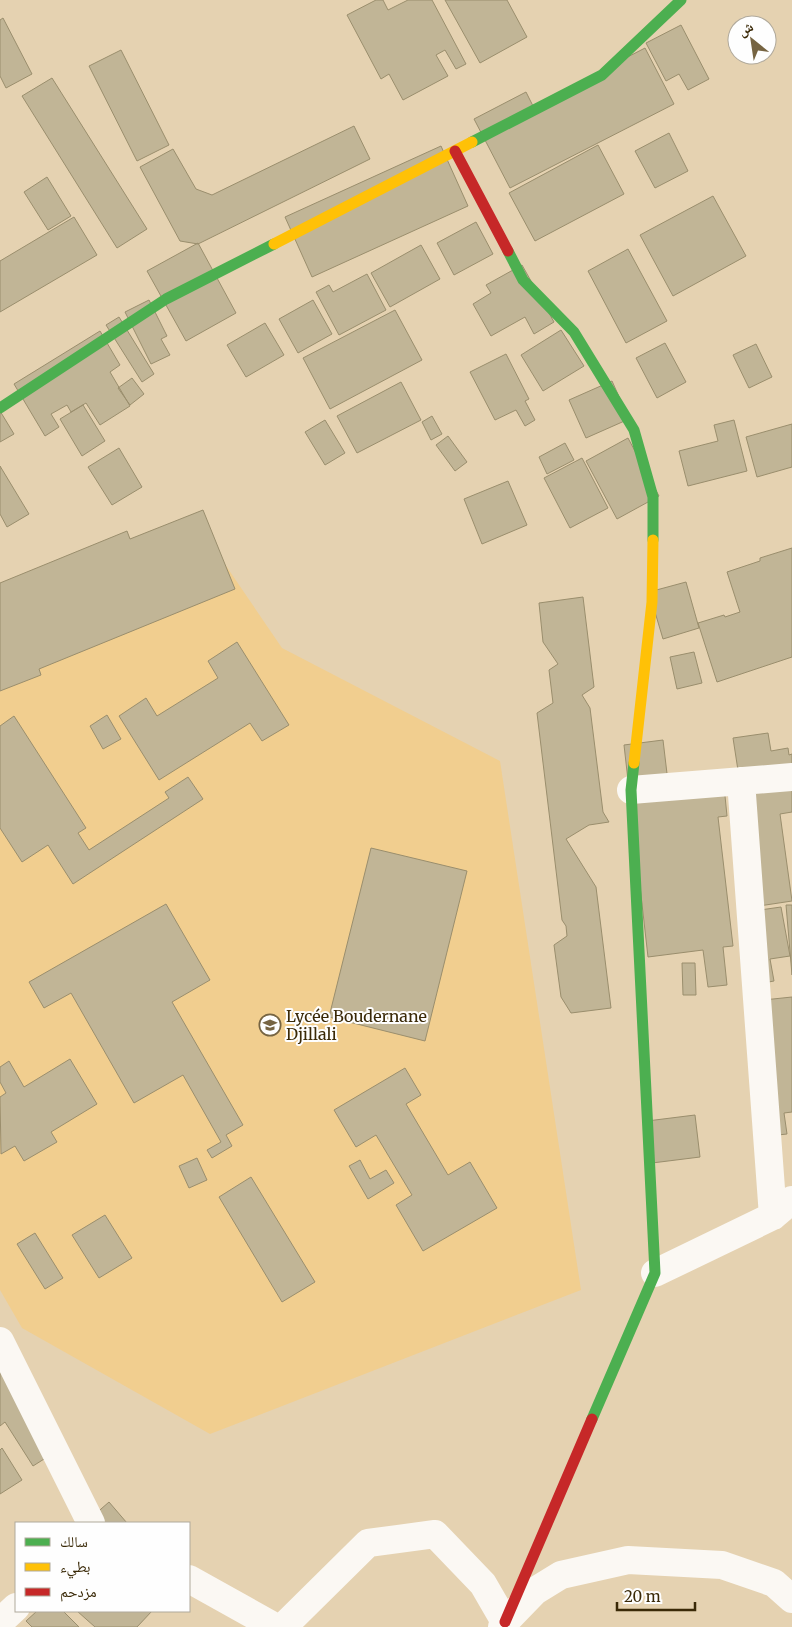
<svg xmlns="http://www.w3.org/2000/svg" width="792" height="1627" font-family="Merriweather,'Noto Naskh Arabic',serif">
<style>
.built{fill:#f1ce8f}
.building{fill:#c1b596;stroke:#9a8e6d}
.lines{fill:none;stroke-linecap:round;stroke-linejoin:round}
.street{stroke:#fbf8f3;stroke-width:28}
.fast{stroke:#4caf50;stroke-width:11}
.slow{stroke:#ffc107;stroke-width:11}
.jam{stroke:#c62828;stroke-width:11}
.labels{text-anchor:middle;stroke-width:4;stroke-linejoin:round;paint-order:stroke}
.poi-label{font-size:16px;fill:#3a2907;stroke:#fefefe;text-anchor:start}
</style>
<rect width="100%" height="100%" fill="#e5d2b1"/>
<path class="built" d="M207,538l75,110 218,113 81,529 -371,144 -188,-106 -22,-38v-674z"/>
<path class="building" d="M376,0h7l5,10 20,-10h24l34,64 -10,5 -11,-19 -9,5 12,21 -45,24 -14,-26 -8,5 -34,-64z
M445,0h62l20,37 -47,26z
M3,18l29,56 -26,14 -6,-12v-56z
M681,25l28,54 -21,11 -9,-16 -13,7 -20,-38z
M645,48l29,56 -164,84 -36,-69 52,-27 7,14z
M121,50l48,95 -32,16 -48,-95z
M52,78l95,151 -30,19 -95,-152z
M354,126l16,33 -172,85 -18,-3 -40,-74 33,-18 23,40 16,6z
M669,133l19,38 -33,17 -20,-37z
M598,145l26,49 -89,47 -26,-48z
M441,146l27,60 -156,71 -27,-60z
M47,177l24,39 -23,14 -24,-38z
M713,196l33,60 -73,40 -33,-61z
M74,217l23,38 -97,57v-51z
M476,222l17,32 -39,21 -17,-32z
M198,243l38,70 -50,28 -39,-70z
M421,245l19,34 -50,28 -19,-34z
M628,249l39,72 -41,22 -38,-72z
M522,265l32,57 -20,12 -9,-17 -34,19 -18,-32 18,-11 -5,-8z
M367,274l19,36 -47,25 -23,-43 13,-7 4,7z
M149,300l18,36 -6,3 9,16 -19,9 -26,-52z
M313,300l19,34 -34,19 -19,-34z
M395,310l27,50 -92,49 -27,-51z
M119,317l35,57 -12,8 -36,-57z
M265,323l19,32 -38,22 -19,-32z
M561,330l23,36 -41,25 -22,-36z
M100,331l20,34 -10,7 20,34 -30,19 -14,-22 -15,9 -4,-7 -16,9 8,13 -14,9 -31,-52z
M665,343l21,39 -29,16 -21,-40z
M756,344l16,33 -23,11 -16,-33z
M506,354l23,45 -4,2 10,19 -10,6 -9,-16 -21,10 -25,-48z
M132,378l12,16 -14,11 -12,-17z
M612,381l17,38 -43,19 -17,-38z
M401,382l20,38 -64,33 -20,-37z
M83,405l22,36 -23,15 -22,-37z
M0,411l14,23 -14,8z
M432,416l10,18 -11,6 -9,-18z
M325,420l20,33 -20,12 -20,-33z
M734,420l13,51 -59,15 -9,-35 39,-10 -4,-16z
M792,424v43l-35,10 -11,-40z
M448,436l19,26 -12,9 -19,-26z
M628,438l31,58 -42,23 -31,-58z
M565,443l9,17 -27,14 -8,-17z
M119,448l23,39 -30,18 -24,-38z
M582,458l26,50 -38,20 -26,-50z
M0,466l29,48 -22,13 -7,-13z
M508,481l19,44 -45,19 -18,-45z
M203,510l32,79 -196,80 2,6 -41,16v-108l127,-52 3,8z
M792,548v109l-75,25 -19,-59 26,-8 1,2 15,-5 -13,-40 33,-11v-3z
M686,582l13,46 -36,11 -14,-47z
M583,597l11,90 -12,8 8,13 13,104 6,10 -20,3 -23,14 30,48 15,121 -40,5 -10,-16 -7,-52 13,-9 -1,-10 -4,-6 -25,-207 16,-10 -4,-33 9,-6 -15,-22 -4,-39z
M237,642l52,83 -27,16 -12,-18 -91,57 -40,-64 27,-18 11,18 61,-38 -10,-17z
M694,652l8,31 -25,6 -7,-32z
M107,715l14,24 -18,10 -13,-23z
M14,716l72,112 -8,5 11,17 80,-52 -4,-6 23,-15 15,22 -130,85 -25,-39 -26,17 -22,-34v-102z
M768,733l3,18 17,-3 1,7 3,-1v58l-12,2 12,87 -33,5 -26,-168z
M663,740l5,42 55,-6 4,40 -9,1 15,129 -10,1 4,38 -19,2 -5,-37 -55,7 -24,-212z
M371,848l96,23 -42,170 -96,-24z
M166,904l44,76 -38,22 71,123 -17,10 6,11 -20,12 -5,-8 14,-8 -38,-67 -49,28 -63,-110 -27,15 -15,-26z
M786,905h6v70z
M781,907l9,49 -20,3 4,22 -16,3 -12,-72z
M682,963h13l1,32h-13z
M792,997v115l-8,1 3,21 -18,2 -15,-135z
M70,1059l27,45 -46,28 6,10 -33,19 -9,-15 -14,8 -1,-57 6,-4 -6,-11v-15l9,-6 15,26z
M405,1068l16,27 -15,9 42,71 22,-13 27,46 -74,43 -27,-46 16,-10 -36,-60 -20,12 -22,-37z
M695,1115l5,42 -48,6 -5,-42z
M197,1158l10,22 -18,8 -10,-22z
M360,1160l10,19 16,-9 8,13 -26,16 -19,-33z
M251,1177l64,105 -33,20 -63,-105z
M105,1215l27,43 -33,20 -27,-43z
M35,1233l28,45 -18,11 -28,-45z
M0,1352l60,97 -27,17 -28,-44 -5,4z
M2,1448l20,32 -22,14v-44z
M109,1502l18,21h-42z
M37,1611h26l16,16h-47l-6,-6z
M77,1611h75l-15,16h-42z"/>
<g class="lines">
<path class="street" d="M741,781l32,435
M631,790l161,-13
M655,1273l118,-57 19,-16
M0,1341l91,182
M189,1579l86,48
M506,1621l29,-30 26,-16 67,-15 94,5 52,18 18,16
M0,1622l16,-15
M283,1627l85,-84 67,-9 48,50 22,38 -3,5"/>
<path class="fast" d="M472,142l130,-67 79,-75
M508,251l15,29 51,52 60,98 19,67v43
M0,408l166,-109 108,-55
M592,1419l63,-146 -24,-483 3,-27"/>
<path class="slow" d="M274,244l198,-102
M634,763l18,-161 1,-62"/>
<path class="jam" d="M455,151l53,100
M505,1622l87,-203"/>
</g>
<defs>
<g id="school-ring" transform="scale(1.125)"><circle r="9.5" fill="#fefefe" stroke="#766442" stroke-width="1.5"/><path d="M0-5L7-2L0 1L-7-2ZM-4 1L0 2.5L4 1V4Q0 6-4 4Z" fill="#766442"/></g>
</defs>
<g fill-rule="evenodd">
<use href="#school-ring" x="270" y="1025"/>
</g>
<g class="labels">
<g class="poi-label">
<text x="286" y="1022">Lycée Boudernane<tspan x="286" dy="18">Djillali</tspan></text>
</g>
</g>
<rect x="15" y="1522" width="175" height="90" fill="#fefefe" stroke="#b0a99b"/>
<rect x="25" y="1538" width="25" height="8" fill="#4caf50" stroke="#b0a99b"/>
<text x="60" y="1547" font-size="15" fill="#3a2907">سالك</text>
<rect x="25" y="1563" width="25" height="8" fill="#ffc107" stroke="#b0a99b"/>
<text x="60" y="1572" font-size="15" fill="#3a2907">بطيء</text>
<rect x="25" y="1588" width="25" height="8" fill="#c62828" stroke="#b0a99b"/>
<text x="60" y="1597" font-size="15" fill="#3a2907">مزدحم</text>
<g transform="translate(752 40) rotate(330)"><circle r="24" fill="#fefefe" stroke="#b0a99b"/>
<path d="M0-4L9 19L0 12L-9 19Z" fill="#766442"/>
<text y="-8" font-size="14" font-weight="bold" text-anchor="middle" fill="#3a2907">ش</text>
</g>
<path d="M617 1602v8h78v-8" fill="none" stroke="#3a2907" stroke-width="2.5"/>
<text x="624" y="1602" font-size="15" fill="#3a2907" stroke="#fefefe" stroke-width="4" paint-order="stroke">20 m</text>
</svg>
